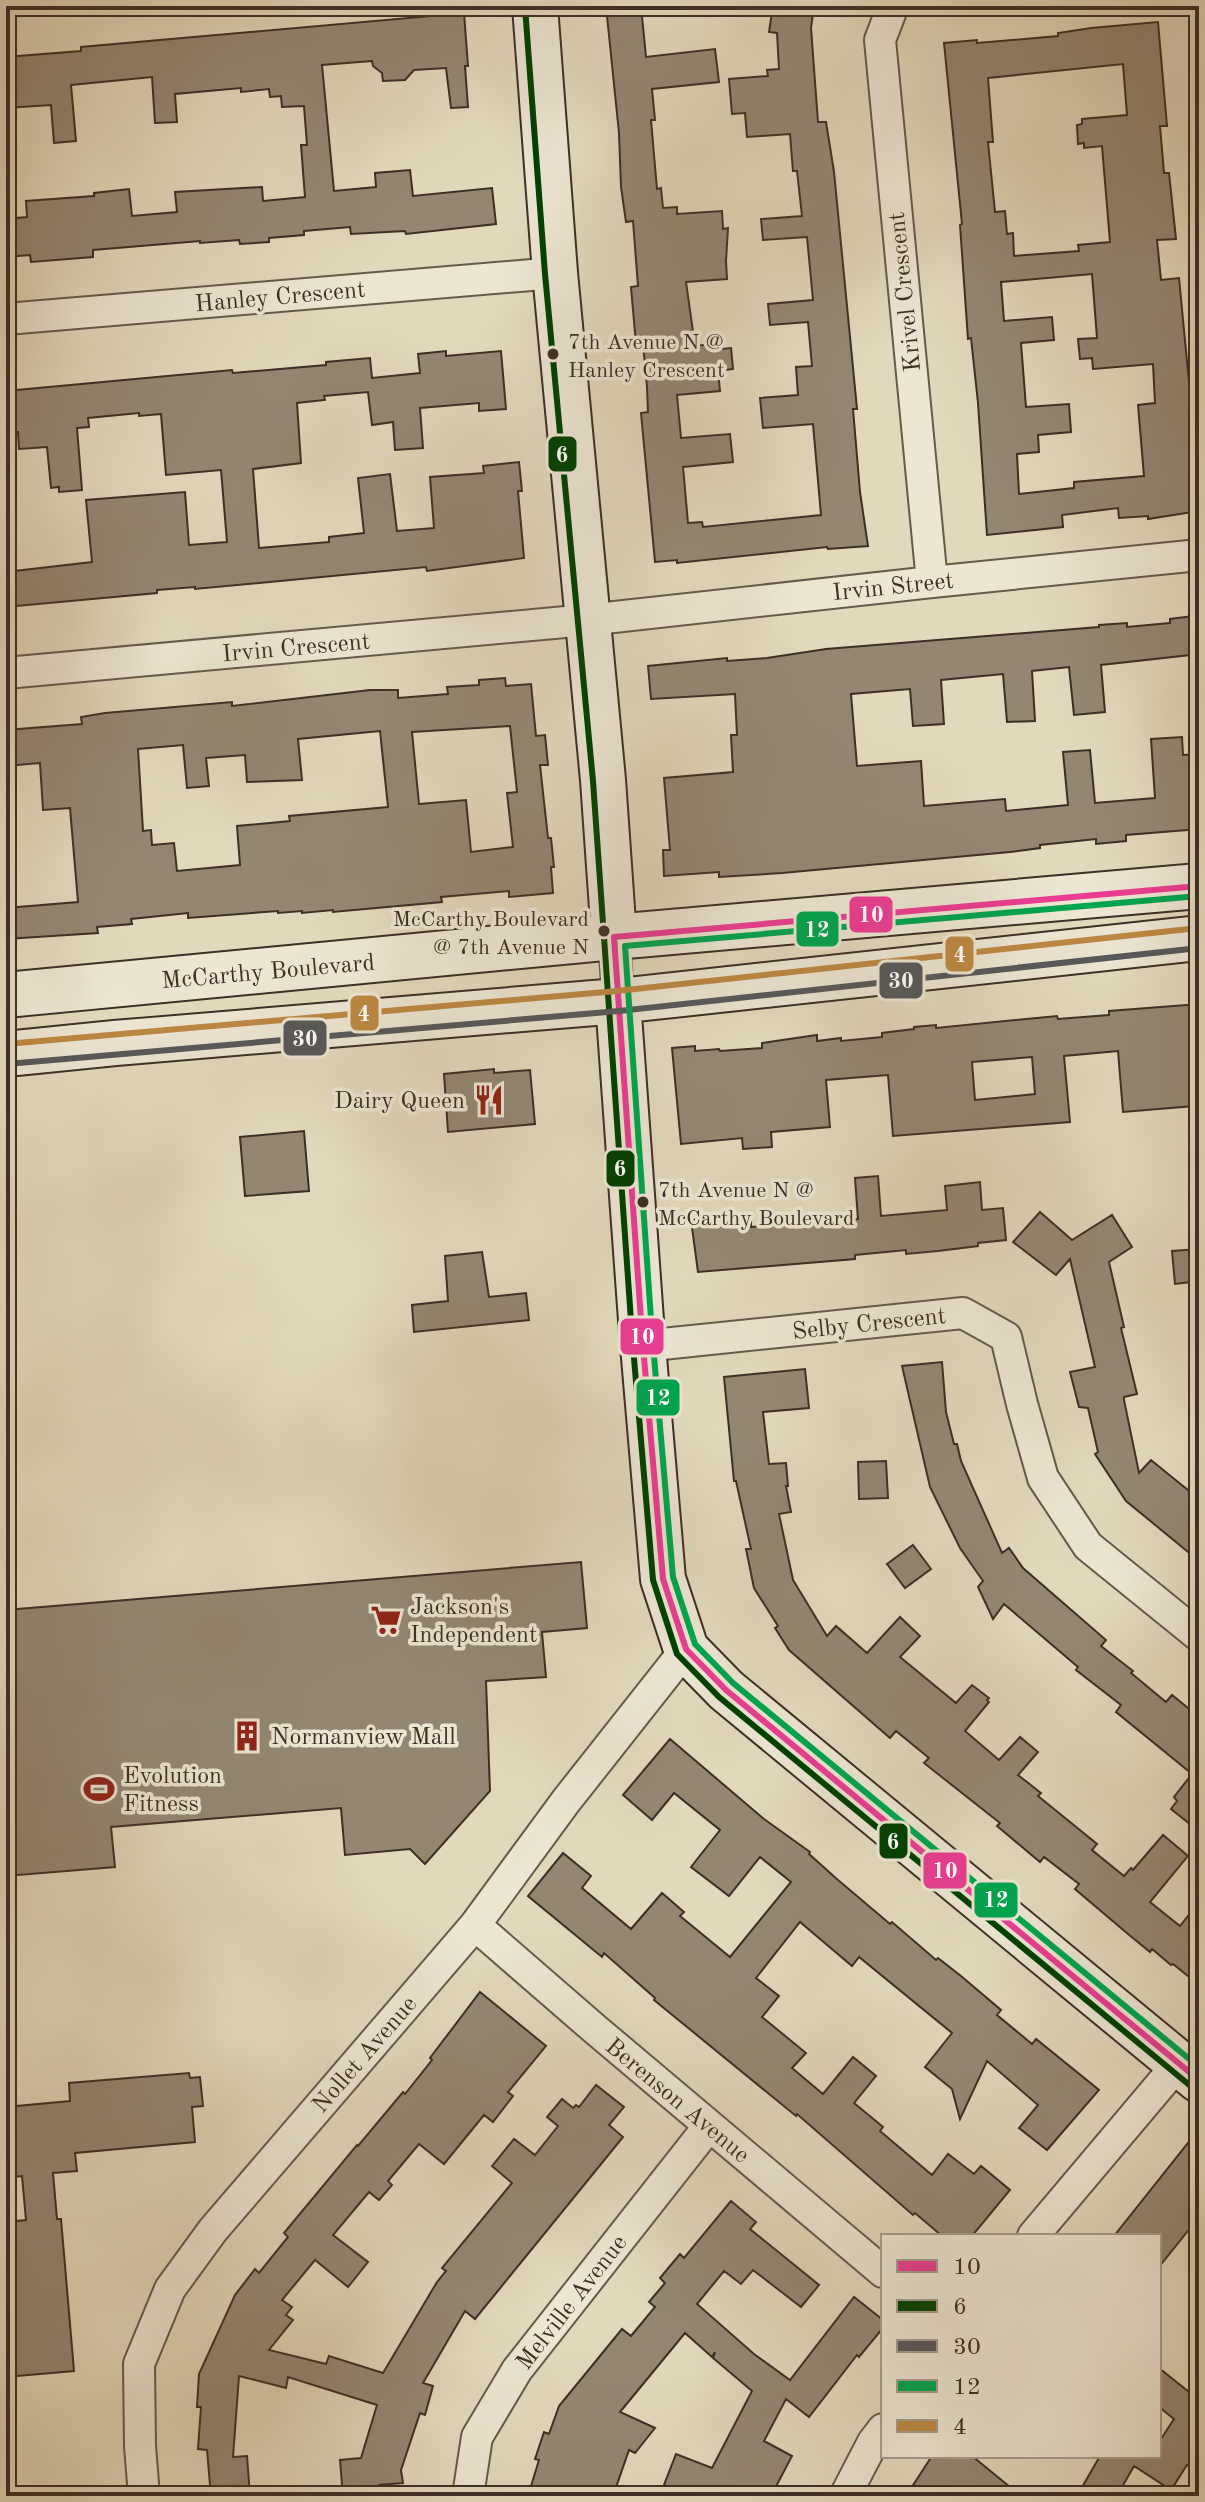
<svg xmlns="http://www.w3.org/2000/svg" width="1205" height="2502" font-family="'Old Standard TT',serif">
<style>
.building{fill:#938774;stroke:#3d2f26;stroke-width:2;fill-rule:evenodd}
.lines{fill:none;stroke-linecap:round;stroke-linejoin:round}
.street-casing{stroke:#665a4c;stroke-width:34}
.secondary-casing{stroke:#3d2f26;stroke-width:48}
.street{stroke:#ece6d3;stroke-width:30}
.secondary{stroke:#ece6d3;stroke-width:44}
.bus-1-casing{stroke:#ece6d3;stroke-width:12}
.bus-2-casing{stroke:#ece6d3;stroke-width:12}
.bus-3-casing{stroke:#ece6d3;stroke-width:12}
.bus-4-casing{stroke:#ece6d3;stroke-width:12}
.bus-5-casing{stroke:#ece6d3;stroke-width:12}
.bus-1{stroke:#e93d93;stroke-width:6}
.bus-2{stroke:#004000;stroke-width:6}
.bus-3{stroke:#57585a;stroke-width:6}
.bus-4{stroke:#00a54f;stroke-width:6}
.bus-5{stroke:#bc8843;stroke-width:6}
.bus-dot{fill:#3d2f26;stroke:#ece6d3;stroke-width:3}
.labels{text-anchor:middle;stroke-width:7;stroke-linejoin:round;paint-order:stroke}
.bus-label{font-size:22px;fill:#3d2f26;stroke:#ece6d3;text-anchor:start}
.street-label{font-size:24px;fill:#3d2f26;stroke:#ece6d3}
.poi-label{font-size:24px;fill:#3d2f26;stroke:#ece6d3;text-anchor:start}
.line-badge{stroke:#ece6d3;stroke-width:3}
.badge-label{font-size:22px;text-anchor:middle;font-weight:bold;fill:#fff}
</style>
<rect width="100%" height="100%" fill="#e2d9bc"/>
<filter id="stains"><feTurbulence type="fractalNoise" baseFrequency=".0025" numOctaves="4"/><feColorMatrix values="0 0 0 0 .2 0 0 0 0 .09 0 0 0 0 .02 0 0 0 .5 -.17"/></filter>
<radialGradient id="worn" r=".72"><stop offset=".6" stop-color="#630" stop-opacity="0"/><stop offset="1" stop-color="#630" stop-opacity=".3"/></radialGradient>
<path class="building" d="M606,6h35l5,51 69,-8 4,33 -67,7 3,31h-4l6,69 4,-1 2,20 14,-1v7l45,-3 1,18 5,-1 -2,33 1,18 -41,3 9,64 26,-3 1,6 9,-1 2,21 -15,2 2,20 -43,4 4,43 49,-4 3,28 -50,5 5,56 14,-1 1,5 118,-12 -8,-91 -50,4 -3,-30 38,-3 -2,-28 16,-1 -4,-44 -38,3 -2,-21 45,-4 -6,-63 -44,3 -2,-21 41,-3 -5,-45h-4l-3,-37 -43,3 -2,-24 -13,1 -3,-35 39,-3 -1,-6 12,-1 -2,-36 -8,-1 4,-26h41l-3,22 7,94h8l8,50 23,237h-4l7,83 8,54 -40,3 -1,-2 -150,16v-3l-22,2 -14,-149 7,-1 -1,-25 -4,-43h-7l-5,-57 7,-1 -5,-65 -7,1 -5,-35 -2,-54z
M464,13l4,53h-3l3,41 -17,1 -5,-40 -32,2 -9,10 -22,1 -1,-8 -9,-7 -1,-5 -50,4 12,126 42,-4 -1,-14 35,-3 3,26 79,-8 4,36 -90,10 -1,-3 -54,3 -1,-7 -46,4v4l-35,3v4l-29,2 -1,-4 -39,3v-2l-107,9v7l-62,5 -1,-7 -24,2v-38l21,-2 -1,-16 68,-5v-3l35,-4 3,27 45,-4 -2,-20 87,-5 1,14 42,-4 -4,-52h6l-3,-39 -22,1 -1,-11 -11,1 -1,-8 -28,3v-4l-66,6 2,28 -22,1 -3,-46 -81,8 5,56 -22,2 -3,-38 -45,3v-51l75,-6v-4z
M1158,22l9,104h-7l4,47h5l7,66 -19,1 4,40 18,-2 20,208v25l-51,8v-3l-29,2 -1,-10 -56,7 1,12 -76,8 -9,-132 -7,-65 -3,1 -8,-114 2,-1 -18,-181 33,-3v3l81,-7v-3l33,-5zM1123,64l4,51 -45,4v5l-5,1 1,19 6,-1v5l18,-2 8,96 -32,3 1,6 -65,5 -1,-23 -6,1 -2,-23 -10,1 -7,-70h5l-5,-64zM1092,274l5,64 -19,1 2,20 12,-1 1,11 60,-5 2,39 -17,2 6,71 -70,6v6l-55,6 -2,-40 22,-2 -1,-17 33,-3 -2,-28 -43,3 -5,-64 33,-3 -2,-23 -48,4 -3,-39z
M446,351v5l55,-5 5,58 -27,2v-8l-59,5 3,40 -28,2 -2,-28 -21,3 -4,-33 -44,4 1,4 -28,3 4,60 -48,6 6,79 70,-6v-5l35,-4 -6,-55 32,-4 7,57 37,-3 -4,-51 54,-4 -1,-7 36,-4 3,29h-4l6,67 -97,13 -1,-4 -231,22v-2l-38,3v3l-151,14v-35l86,-10 -6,-62 99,-8 4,53 38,-3 -6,-72 -55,5 -5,-61 -22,2v-3l-51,5 1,9 -12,1 5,62 -23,2v-5l-8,1 -4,-41 -28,2 -1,-17h-12v-41l226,-21 1,3 93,-8v-3l44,-4 2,20 48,-5 -2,-19z
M1193,616l1,6 5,-1v33l-98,11 4,47 -31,3 -5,-48 -37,4 3,50 -28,1 -4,-48 -62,6 3,44 -31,2 -3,-37 -59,5 6,72 64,-5 3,45 81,-7 1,12 62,-6 -5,-53 27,-2 5,53 60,-5 -4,-59 31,-2 1,18 16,-1v75l-73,6v6l-30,3v-5l-56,6v3l-30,4 -228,21 -63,4v-5l-55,4 -1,-26h7l-6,-72 69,-6 -2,-37h6l-2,-41 -84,5 -3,-33 79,-8v3l40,-3 59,-9 273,-22v-2l28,-2v4l43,-4v-4z
M505,678l1,8 25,-2 5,52 9,-1 3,30h-8l8,73h3l3,29h-3l2,26 -44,4v-6l-68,6 1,5 -109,10v-2l-31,3v-2l-24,2v-2l-90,7v-5l-57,6 1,5 -35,3 1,6 -92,6v-31l72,-6 -8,-94 -27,2 -3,-47 -34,3v-36l76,-6 -1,-7 24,-4 127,-11v4l138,-16h28v8l50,-4 -1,-7 32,-2v-5zM510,726l7,66 -10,1 6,54 -42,5 -5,-52 -47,4 -7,-72zM380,731l8,76 -99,9 1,5 -53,5 3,39 -63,6 -3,-28 -22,2 -1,-15 -8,1 -5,-82 45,-4 4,43 22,-2 -3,-28 39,-3 2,27 55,-2 -4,-41z
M1199,1004v39l-10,1 5,62 -71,6 -5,-61 -54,5 6,66 -177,14 -5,-61 -62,5 4,47 -59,5 1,15 -29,2 -1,-11 -61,6 -9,-96 23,-2v5l24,-2 1,2 42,-3v-5l55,-8v6l24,-3v3l41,-4v-4l32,-4v-2l22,-2v3l121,-12 1,3 51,-4v-4zM1032,1057l3,37 -60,6 -3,-38z
M494,1069v4l36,-3 5,54 -87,8 -4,-58z
M304,1131l5,60 -64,5 -5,-59z
M878,1176l3,40 66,-6 -2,-24 35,-4 2,28 21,-2 3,32 -28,3v3l-40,5 -32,3v-4l-51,5v4l-157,13 -7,-52 43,-4 1,4 16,-2v9l107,-8 -3,-41z
M1040,1212l32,28 40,-25 20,32 -23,15 15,65 -3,1 16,66 -13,3v3l15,73 12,-13 48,39v62l-73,-60 -31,-47 3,-2 -10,-44 -9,-1 -9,-35 25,-5 -25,-108 -14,16 -43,-33z
M1199,1249v32l-24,3 -3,-33z
M482,1252l7,45 37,-4 3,27 -115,12 -2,-27 36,-4 -3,-45z
M942,1362l4,50 8,32h3l4,17 41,92 7,-5 14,20 83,72 -5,6 32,25 -2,2 35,29 6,-7 27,22v96l-9,11 -19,-15 6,-8 -3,-4 18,-23 -76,-62 5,-7 -45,-35 2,-3 -74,-63 -11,15 -15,-32 5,-6 -23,-33 -30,-61 -28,-121z
M805,1369l4,39 -46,4 6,52 17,-1 2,23h-2l5,26 -12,2 14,66 34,56 9,-10 31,27 33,-36 20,19 -20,21 56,46 16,-18 17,13 -2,2 2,2 -24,29 34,29 21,-23 18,15 -20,23 23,18 -3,3 59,48 -5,6 32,26 7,-8 2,2 30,-35 25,21 -38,46 30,24 19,-24v83l-26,-21 -2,1 -19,-16 -2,3 -22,-18 -53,-45 4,-5 -35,-27 -4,5 -43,-36 3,-3 -76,-60 5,-5 -33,-27 -6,7 -101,-88 -14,-22 3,-2 -24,-38 -8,-39h5l-15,-68h-2l-10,-104z
M886,1461l2,37 -29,1 -1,-37z
M913,1545l18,24 -26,19 -18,-24z
M581,1562l6,66 -45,4 4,45 -60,4 4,110 -65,73 -15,-15 -65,6 -4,-47 -230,19 4,40 -109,9v-266z
M670,1739l94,80 46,33 -1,2 29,26 52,44 2,-2 44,38 2,-2 23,18 40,34 -4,5 35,29 4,-5 63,51 -52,60 -28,-22 19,-23 -51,-44 -27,58 -8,-30 -27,-22 27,-34 -93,-76 -7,9 -52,-44 -44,56 23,18 -17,21 44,36 -14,15 31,26 30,-37 23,19 -22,27 29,24 -3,4 52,44 16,-21 26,20 7,-8 29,24 -38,46h-30l-27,-23 -2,2 -116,-101 -1,2 -142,-116 1,-2 -51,-45 -2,4 -74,-61 35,-43 28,23 -9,12 49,41 31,-36 22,19 -4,4 50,41 61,-75 -31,-25 -31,39 -38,-29 29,-37 -46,-37 -22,27 -29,-25z
M480,1992l66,54 -38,46 5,4 -20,26 -9,-7 -40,49 -25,-20 -31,37 4,4 -13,15 -10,-8 -36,43 35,27 -20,25 -33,-27 -33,40 10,7 -6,8 7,5 -24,30 57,14 3,-8 54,17 54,-91 9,-11 -4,-3 70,-85 -20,-17 22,-27 21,16 23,-29 -11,-9 15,-18 11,9 3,-3 3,2 17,-22 28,22 -15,18 14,12 -148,182 -10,-8 -42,72 10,3 -8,29 -5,-2 -19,57 2,13 -24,2 -1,11h-35l-3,-36 21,-2 16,-53 -89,-28 -2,11 -47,-12 -6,81 14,-1 3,40h-39l-4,-46 -9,-1 3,-42h-4l2,-33 36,-79 20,-26 4,4 29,-36 -4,-4 73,-88 1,1 45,-54 2,2 27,-34 -2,-2z
M189,2073l1,5 10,-1 3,29 -11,1 3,35 -120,11 2,18 -24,2 4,46h4l13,152 -68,6v-155l20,-2 -4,-44 -16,2v-71l64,-6 -1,-18z
M1188,2143l11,9v65l-40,50v-31h-45z
M731,2201l25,21 -6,7 69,56 -18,22 -48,-37 -12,14 -17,-13 -27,33 57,50 36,26 64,-83 29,23v8l-24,29 -2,-2 -48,62 -23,-18 -22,42 28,15 -21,40h-79l-28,-11 12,-31 36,14 40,-77 -39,-33 2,-6 -3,5 -27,-24 -65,79 35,16 -20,25 -6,-3 -16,46h-85l11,-36 -4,-1 9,-27 5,2 10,-28 63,-77 9,7 24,-29 -6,-5 16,-19 -5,-5 20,-24 4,4z
M1159,2368l40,32v73l-12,-8 -16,25 -37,-24 -17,30h-40l23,-40h59v-14l15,-23 -15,-12z
M932,2456h40l49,40h-115z"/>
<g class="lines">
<g class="street-casing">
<path id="street" d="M893,6l-13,34 52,542
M6,319l549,-46
M6,673l581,-53 345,-38 267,-27
M614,937l4,64
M643,1346l320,-33 43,24 16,67 21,74 45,68 111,90
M475,1925l121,105 287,242
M1033,2236l145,-172
M144,2496l-4,-50 -1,-82 31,-75 43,-59 262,-305 91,-124 120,-152
M468,2496l9,-59 40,-67 192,-244
M845,2496l28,-54 10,-13"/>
</g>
<g class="secondary-casing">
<path id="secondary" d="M535,6l20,267 48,507 11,157
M6,995l608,-58 585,-51
M618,1001l24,333 21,245 23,70 40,41 473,390
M6,1054l109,-11 503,-42 581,-63"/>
</g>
<use href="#street" class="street"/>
<use href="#secondary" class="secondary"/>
<g class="bus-1-casing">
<path id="bus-1" d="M1199,886l-585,51 28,397 21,245 23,70 40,41 473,390"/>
</g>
<g class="bus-2-casing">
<path id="bus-2" d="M525,7l20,267 48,507 39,554 21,245 24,74 42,43 474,391"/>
</g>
<g class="bus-3-casing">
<path id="bus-3" d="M7,1064l612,-53 580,-63"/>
</g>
<g class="bus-4-casing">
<path id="bus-4" d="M1199,896l-574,50 27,387 21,244 22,67 38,39 466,384"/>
</g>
<g class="bus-5-casing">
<path id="bus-5" d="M6,1044l611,-53 581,-63"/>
</g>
<use href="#bus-1" class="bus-1"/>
<use href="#bus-2" class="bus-2"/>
<use href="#bus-3" class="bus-3"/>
<use href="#bus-4" class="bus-4"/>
<use href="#bus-5" class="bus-5"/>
</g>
<defs>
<g id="restaurant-bare" transform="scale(2.4)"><path d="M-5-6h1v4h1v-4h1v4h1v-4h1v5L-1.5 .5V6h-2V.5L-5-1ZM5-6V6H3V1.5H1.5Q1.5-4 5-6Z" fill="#8f2418" stroke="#ece6d3" stroke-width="2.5" paint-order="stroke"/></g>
<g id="supermarket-bare" transform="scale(2.4)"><path d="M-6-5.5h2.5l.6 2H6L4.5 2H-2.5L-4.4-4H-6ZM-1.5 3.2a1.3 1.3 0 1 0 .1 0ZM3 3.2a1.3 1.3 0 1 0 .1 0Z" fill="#8f2418" stroke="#ece6d3" stroke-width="2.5" paint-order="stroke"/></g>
<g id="building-bare" transform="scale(2.4)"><path d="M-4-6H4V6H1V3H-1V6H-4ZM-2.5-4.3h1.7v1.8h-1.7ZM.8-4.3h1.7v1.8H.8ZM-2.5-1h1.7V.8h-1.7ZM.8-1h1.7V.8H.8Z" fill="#8f2418" stroke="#ece6d3" stroke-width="2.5" paint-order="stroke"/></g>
<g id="stadium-bare" transform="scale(2.4)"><path d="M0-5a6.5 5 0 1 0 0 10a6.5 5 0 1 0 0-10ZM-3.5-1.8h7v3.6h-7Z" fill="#8f2418" stroke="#ece6d3" stroke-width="2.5" paint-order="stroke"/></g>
</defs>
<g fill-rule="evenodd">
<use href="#restaurant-bare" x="489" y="1100"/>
<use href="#supermarket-bare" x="386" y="1620"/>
<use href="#building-bare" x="247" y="1736"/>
<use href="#stadium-bare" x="99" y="1789"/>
</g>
<g class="bus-dot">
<circle cx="553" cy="354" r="7"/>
<circle cx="604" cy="931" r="7"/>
<circle cx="643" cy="1202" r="7"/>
</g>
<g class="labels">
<g class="bus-label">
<text x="568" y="349">7th Avenue N @<tspan x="568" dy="28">Hanley Crescent</tspan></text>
<text x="589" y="926" text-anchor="end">McCarthy Boulevard<tspan x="589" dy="28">@ 7th Avenue N</tspan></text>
<text x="658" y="1197">7th Avenue N @<tspan x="658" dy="28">McCarthy Boulevard</tspan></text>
</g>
<g class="street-label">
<text transform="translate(904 292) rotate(-96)" y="8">Krivel Crescent</text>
<text transform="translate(280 296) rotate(-5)" y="8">Hanley Crescent</text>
<text transform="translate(893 586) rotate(-6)" y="8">Irvin Street</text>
<text transform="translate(296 647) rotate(-5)" y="8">Irvin Crescent</text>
<text transform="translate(268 971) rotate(-5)" y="8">McCarthy Boulevard</text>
<text transform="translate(869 1323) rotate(-6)" y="8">Selby Crescent</text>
<text transform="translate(364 2054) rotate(-49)" y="8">Nollet Avenue</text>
<text transform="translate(678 2100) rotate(40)" y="8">Berenson Avenue</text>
<text transform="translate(571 2302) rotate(-52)" y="8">Melville Avenue</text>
</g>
<g class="poi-label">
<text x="465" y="1108" text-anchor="end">Dairy Queen</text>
<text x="410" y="1614">Jackson's<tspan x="410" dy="28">Independent</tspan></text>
<text x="271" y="1744">Normanview Mall</text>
<text x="123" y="1783">Evolution<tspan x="123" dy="28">Fitness</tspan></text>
</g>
</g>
<g class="line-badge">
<rect x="547" y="435" width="31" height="38" rx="8" fill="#004000"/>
<rect x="848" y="895" width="46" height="39" rx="8" fill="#e93d93"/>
<rect x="795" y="910" width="45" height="38" rx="8" fill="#00a54f"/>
<rect x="944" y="935" width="31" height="38" rx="8" fill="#bc8843"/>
<rect x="878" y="961" width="46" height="39" rx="8" fill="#57585a"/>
<rect x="349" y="994" width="31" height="38" rx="8" fill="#bc8843"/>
<rect x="282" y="1019" width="46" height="38" rx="8" fill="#57585a"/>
<rect x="605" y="1149" width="31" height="39" rx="8" fill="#004000"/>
<rect x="619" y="1317" width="46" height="39" rx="8" fill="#e93d93"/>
<rect x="635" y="1378" width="46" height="39" rx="8" fill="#00a54f"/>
<rect x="878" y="1822" width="31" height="38" rx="8" fill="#004000"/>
<rect x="922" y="1851" width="46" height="39" rx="8" fill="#e93d93"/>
<rect x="973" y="1881" width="46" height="38" rx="8" fill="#00a54f"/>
</g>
<g class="badge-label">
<text x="562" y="462">6</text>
<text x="871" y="922">10</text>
<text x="817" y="937">12</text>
<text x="960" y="962">4</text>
<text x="901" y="988">30</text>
<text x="364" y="1021">4</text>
<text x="305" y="1046">30</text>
<text x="620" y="1176">6</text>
<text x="642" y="1344">10</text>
<text x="658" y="1405">12</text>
<text x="893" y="1849">6</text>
<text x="945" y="1878">10</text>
<text x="996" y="1907">12</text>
</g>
<rect width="1205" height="2502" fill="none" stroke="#e2d9bc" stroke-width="32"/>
<rect x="8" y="8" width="1189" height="2486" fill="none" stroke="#3d2f26" stroke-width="4"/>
<rect x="16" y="16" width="1173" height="2470" fill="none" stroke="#3d2f26" stroke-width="2"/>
<rect x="881" y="2234" width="280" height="224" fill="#ece6d3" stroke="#a69d8e" stroke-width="2"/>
<rect x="897" y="2260" width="40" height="12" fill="#e93d93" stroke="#a69d8e" stroke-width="2"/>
<text x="953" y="2274" font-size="24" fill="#3d2f26">10</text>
<rect x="897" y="2300" width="40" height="12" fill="#004000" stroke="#a69d8e" stroke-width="2"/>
<text x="953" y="2314" font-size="24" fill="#3d2f26">6</text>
<rect x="897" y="2340" width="40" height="12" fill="#57585a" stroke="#a69d8e" stroke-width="2"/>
<text x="953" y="2354" font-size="24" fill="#3d2f26">30</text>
<rect x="897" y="2380" width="40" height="12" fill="#00a54f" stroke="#a69d8e" stroke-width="2"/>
<text x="953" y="2394" font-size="24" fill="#3d2f26">12</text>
<rect x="897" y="2420" width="40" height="12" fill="#bc8843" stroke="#a69d8e" stroke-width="2"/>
<text x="953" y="2434" font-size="24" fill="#3d2f26">4</text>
<rect width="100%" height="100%" filter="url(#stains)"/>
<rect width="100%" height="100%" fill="url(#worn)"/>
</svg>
